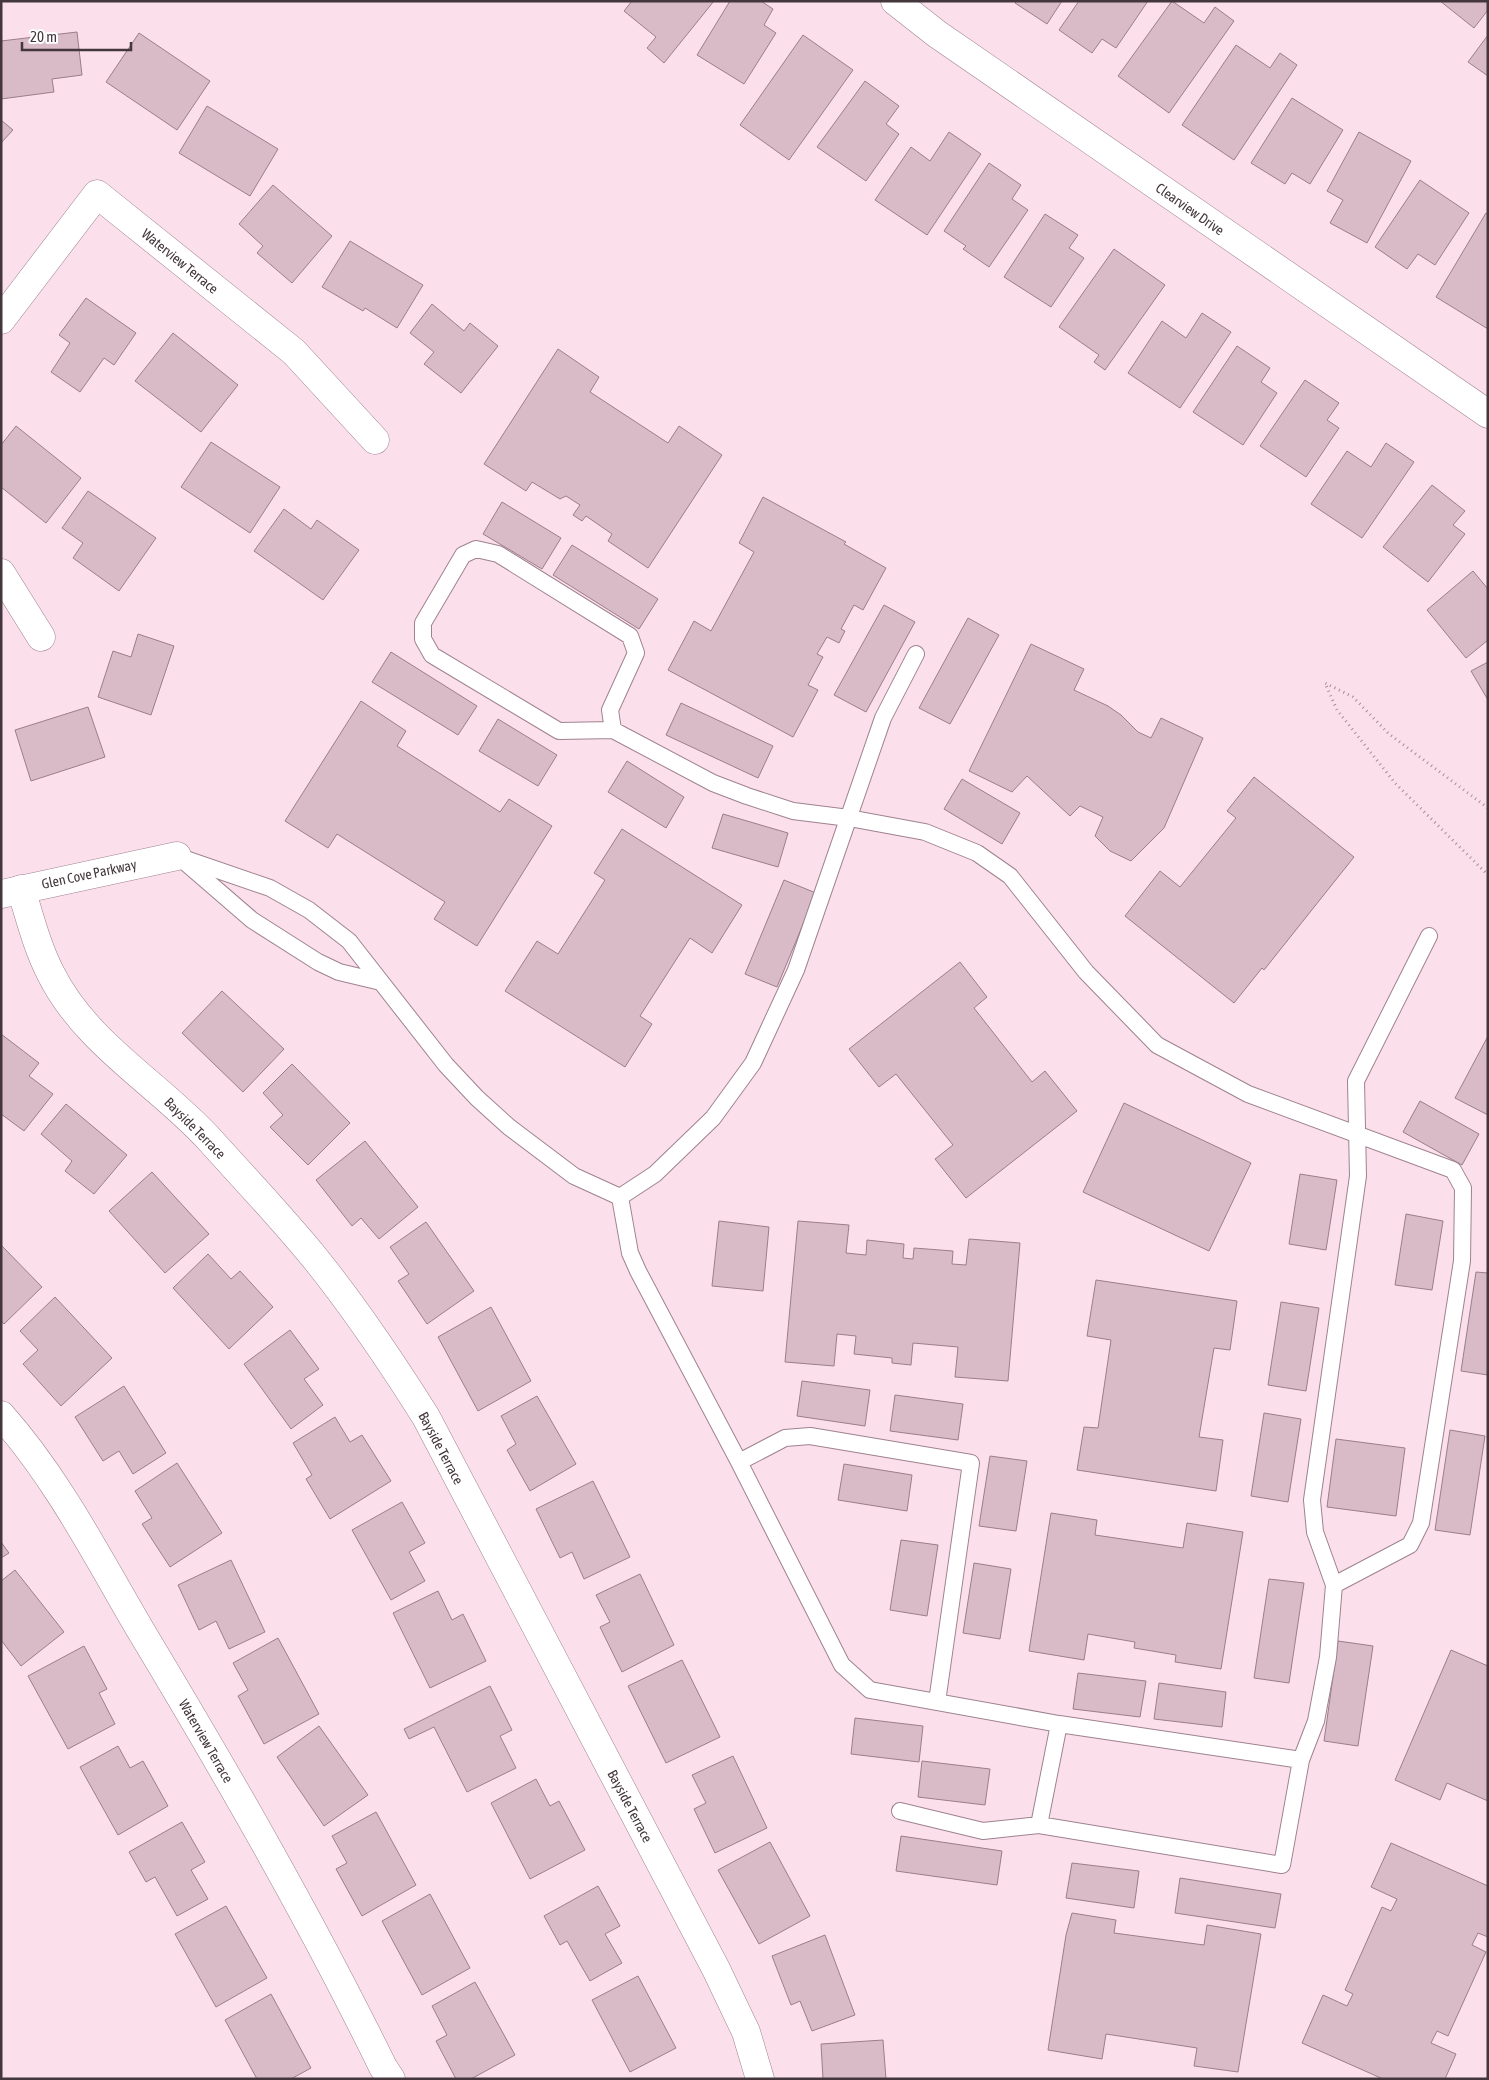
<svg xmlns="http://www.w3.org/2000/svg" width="1489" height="2080" font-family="'Asap Condensed',sans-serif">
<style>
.building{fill:#d9bac7;stroke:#9c7e8b}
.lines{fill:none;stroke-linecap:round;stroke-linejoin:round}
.lane-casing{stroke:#9f828f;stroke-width:18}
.street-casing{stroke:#9f828f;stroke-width:29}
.secondary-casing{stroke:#9f828f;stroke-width:29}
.path{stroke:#a38f98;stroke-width:3;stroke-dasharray:1 4;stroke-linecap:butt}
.lane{stroke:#fff;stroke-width:16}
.street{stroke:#fff;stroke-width:28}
.secondary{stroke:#fff;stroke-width:28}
.labels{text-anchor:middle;stroke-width:5;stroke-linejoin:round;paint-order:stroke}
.street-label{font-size:14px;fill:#43363c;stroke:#fff}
</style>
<rect width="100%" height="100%" fill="#fbe0ec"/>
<path class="building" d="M632,1h82l-50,62 -17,-15 9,-11 -32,-26z
M730,1h31l12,8 -9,16 12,8 -32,51 -47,-29z
M1017,1h45l-15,23 -32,-21z
M1079,1h69l-32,47 -14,-9 -10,14 -33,-23z
M1172,1l32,22 11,-16 19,14 -65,92 -51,-37z
M1440,1h48v9l-14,18z
M77,32l5,43 -30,4 2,13 -53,7v-58z
M139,33l71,48 -33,49 -71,-48z
M803,35l50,35 -64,90 -49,-35z
M1488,35v41l-20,-14z
M1236,45l34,23 10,-15 17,12 -63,95 -52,-35z
M865,81l34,25 -13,18 13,10 -33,47 -49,-34z
M1292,98l51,32 -33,54 -18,-11 -7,11 -34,-21z
M207,106l71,43 -28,47 -71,-43z
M1,120l12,10 -12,13z
M949,132l32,22 -54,81 -52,-35 36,-53 19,14z
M1359,132l52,29 -44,82 -37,-20 13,-23 -16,-9z
M989,163l32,22 -9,14 16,11 -39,57 -26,-18 3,-3 -22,-15z
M1420,180l49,33 -34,52 -17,-11 -11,15 -32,-22z
M273,185l59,51 -40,47 -35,-30 6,-7 -24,-22z
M1486,213l2,1v115l-52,-32z
M1045,214l33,21 -9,13 15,10 -33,49 -47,-30z
M350,241l73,44 -26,43 -32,-20 -2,3 -41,-24z
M1114,249l51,36 -60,85 -11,-8 5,-7 -40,-28z
M86,298l50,35 -22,32 -10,-7 -24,34 -29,-20 19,-29 -11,-8z
M432,304l32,27 6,-8 28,23 -37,47 -37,-29 10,-12 -24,-19z
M1202,313l29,19 -51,76 -52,-35 34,-52 24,17z
M173,333l65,52 -37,47 -66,-51z
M1237,346l33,22 -9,14 16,11 -34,52 -50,-33z
M558,349l41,28 -9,15 78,51 11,-17 43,29 -74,113 -40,-27 4,-7 -26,-18 -4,5 -9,-6 7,-10 -14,-9 -6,3 -28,-17 -6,9 -42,-27z
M1305,380l34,23 -12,17 12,8 -33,49 -46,-31z
M16,426l65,52 -35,45 -45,-36v-42z
M211,442l69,45 -30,46 -69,-46z
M1386,443l28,19 -52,76 -51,-34 36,-53 24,16z
M1432,485l33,26 -12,14 12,9 -37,48 -45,-35z
M88,491l68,47 -37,53 -46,-33 10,-15 -21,-15z
M763,497l83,45 -2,2 42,24 -23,42 -9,-5 -13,24 4,2 -6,12 -12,-6 -10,17 6,3 -15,28 10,5 -25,47 -125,-67 26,-49 17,10 43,-79 -15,-9z
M502,502l59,36 -19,31 -59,-35z
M284,509l27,20 6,-9 42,30 -36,50 -69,-49z
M572,545l86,54 -19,30 -86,-54z
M1473,571l15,18v51l-22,18 -39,-48z
M884,605l31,17 -49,90 -32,-17z
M968,618l31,17 -49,89 -31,-16z
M138,634l36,12 -23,69 -53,-18 15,-46 18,6z
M1031,644l53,25 -10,21 34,16 13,9 17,17 13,6 10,-20 42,20 -39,90 -33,33 -21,-10 -15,-15 8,-19 -23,-11 -10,10 -43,-40 -15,16 -43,-21z
M391,652l86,54 -19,29 -86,-53z
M1488,662v38l-17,-29z
M361,701l45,30 -9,15 103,66 9,-13 43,27 -75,120 -43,-27 11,-17 -108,-68 -9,14 -43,-27z
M681,703l92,43 -15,32 -92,-43z
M88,707l17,50 -74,24 -16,-51z
M498,719l59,36 -19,31 -59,-35z
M627,761l57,36 -18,31 -58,-36z
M1254,777l100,80 -90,113 -2,-2 -28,35 -109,-87 35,-45 20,16 56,-69 -9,-7z
M962,779l58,34 -18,31 -58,-35z
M723,814l65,19 -10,34 -66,-19z
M622,829l120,76 -30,48 -22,-15 -50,78 12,8 -27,43 -120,-76 32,-50 21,13 47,-74 -11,-7z
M784,880l32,13 -39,94 -32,-13z
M960,962l27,35 -13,11 58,74 13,-11 32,40 -111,87 -31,-39 18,-14 -57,-71 -17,13 -30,-38z
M222,991l62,58 -41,43 -61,-59z
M1,1034l38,29 -10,13 24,18 -29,37 -23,-17z
M1488,1036v79l-33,-17z
M292,1064l58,59 -42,42 -38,-38 13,-12 -20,-22z
M1420,1101l59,33 -17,31 -59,-33z
M1124,1103l127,60 -42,88 -126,-59z
M66,1104l61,51 -33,39 -29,-23 7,-10 -31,-27z
M365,1141l53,66 -39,32 -18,-21 -9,8 -36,-46z
M152,1172l57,62 -44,39 -56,-62z
M1300,1174l37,6 -11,70 -37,-6z
M1406,1214l37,7 -11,69 -37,-5z
M719,1221l50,6 -6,64 -51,-5z
M798,1221l51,4 -3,28 20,2 1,-15 37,4 -1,14 10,1 1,-11 39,3 -1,13 14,1 3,-26 51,4 -12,138 -53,-4 3,-30 -45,-4 -2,22 -19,-2v-5l-38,-4 2,-18 -19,-2 -3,32 -49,-4z
M426,1222l48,69 -47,33 -29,-43 11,-7 -19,-27z
M1,1245l41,42 -38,37 -3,-3z
M208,1254l23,25 9,-8 33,36 -44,42 -56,-61z
M1476,1272l12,1v102l-27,-4z
M1096,1280l141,21 -7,49 -16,-2 -15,89 24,3 -7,51 -139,-21 7,-43 14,1 13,-88 -24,-4z
M55,1297l57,61 -51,48 -38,-42 15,-14 -18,-19z
M1281,1302l38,6 -13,83 -38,-6z
M491,1307l40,74 -53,30 -40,-74z
M290,1330l29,39 -15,10 19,26 -32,24 -47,-65z
M802,1381l68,9 -5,36 -68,-10z
M124,1386l42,67 -33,21 -14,-23 -16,10 -28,-44z
M895,1395l68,9 -5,36 -68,-9z
M537,1396l39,68 -46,27 -23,-41 9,-6 -15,-28z
M1264,1413l37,6 -13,83 -37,-6z
M335,1417l15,25 12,-7 29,46 -61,38 -24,-40 6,-4 -19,-32z
M1450,1430l35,6 -15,99 -35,-5z
M1336,1439l69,9 -9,68 -69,-9z
M990,1456l37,5 -11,70 -37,-5z
M177,1463l45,70 -52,34 -28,-43 10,-6 -17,-27z
M844,1464l68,11 -5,36 -69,-11z
M593,1481l37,76 -46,22 -12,-27 -12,6 -24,-49z
M402,1502l23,41 -16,9 16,29 -34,19 -39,-70z
M1051,1513l46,7 -2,15 88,13 4,-25 56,9 -22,137 -46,-7 1,-7 -42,-7 1,-6 -47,-8 -4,26 -55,-9z
M901,1540l37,5 -11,71 -37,-6z
M1,1542l8,11 -8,5z
M231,1560l34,72 -36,17 -13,-28 -17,9 -21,-45z
M974,1563l37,6 -11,70 -37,-6z
M15,1570l49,62 -43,34 -20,-26v-59z
M640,1574l34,71 -52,27 -22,-45 10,-5 -14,-27z
M1269,1579l35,4 -15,100 -35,-5z
M438,1591l14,29 11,-6 23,47 -56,27 -37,-75z
M278,1638l41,76 -55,30 -26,-48 10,-6 -15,-27z
M1338,1641l35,5 -15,100 -34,-5z
M84,1646l23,43 -8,4 16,31 -47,25 -40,-73z
M1451,1650l37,16v135l-41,-18 -7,17 -45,-20z
M682,1660l38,77 -54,26 -38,-77z
M1078,1673l68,8 -6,36 -67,-8z
M1159,1683l67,9 -4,35 -68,-8z
M490,1686l22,44 -12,6 16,32 -49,24 -33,-65 -25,12 -5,-10z
M855,1718l68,8 -4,36 -68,-8z
M319,1726l49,69 -44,31 -47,-69z
M118,1746l12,22 13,-7 25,45 -50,29 -38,-68z
M733,1756l34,72 -52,25 -21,-44 12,-6 -14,-28z
M922,1761l68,8 -5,36 -67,-8z
M536,1779l14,27 9,-5 26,49 -55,29 -39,-76z
M376,1812l40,73 -54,31 -26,-47 11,-6 -15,-27z
M182,1822l23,40 -14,8 17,29 -31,17 -22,-39 -9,5 -17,-30z
M901,1836l101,15 -5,34 -101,-14z
M770,1842l40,74 -51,28 -41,-74z
M1391,1843l97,43v51l-10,-4 -6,12 14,7 -38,84 -11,-5 -6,12 25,11 -11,25h-62l-81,-36 21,-48 24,11 6,-12 -8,-4 37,-83 9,4 6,-12 -26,-12z
M1072,1863l67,8 -5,37 -68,-10z
M1180,1878l101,16 -6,34 -100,-15z
M598,1886l22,40 -15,8 17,29 -32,18 -23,-40 -7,4 -16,-29z
M430,1894l40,74 -48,27 -40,-74z
M226,1906l41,72 -51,29 -41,-73z
M1072,1913l44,7 -2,13 90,12 3,-20 54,9 -23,138 -44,-6 3,-18 -91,-14 -4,25 -54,-9 18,-115z
M825,1935l30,80 -43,16 -12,-30 -9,4 -19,-49z
M638,1976l38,72 -46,24 -38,-72z
M475,1982l40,73 -44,24h-15l-20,-38 11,-6 -15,-29z
M271,1994l40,74 -20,11h-34l-32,-59z
M883,2040l3,39h-63l-2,-35z"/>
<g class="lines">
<g class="lane-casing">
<path id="lane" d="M476,549l22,5 132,82 6,17 -26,57 3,20 -54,1 -127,-76 -9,-16v-16l40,-68z
M613,730l100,53 34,13 46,15 56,7 76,14 52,21 33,23 76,96 71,73 91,49 205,76 10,18 -1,73 -41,262 -11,22 -76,40
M177,856l93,32 39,22 40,31 97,124 31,33 32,29 65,49 46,21
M186,863l66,57 66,42 21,10 42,10
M620,1197l10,56 8,18 101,191 103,203 28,25 189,34 242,36
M620,1197l35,-23 58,-56 40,-55 43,-93 87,-252 33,-64
M739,1462l46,-24 25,-2 161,27 -34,239
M1059,1724l-20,101 243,40 19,-105 15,-39 12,-64 6,-72 -19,-53 -3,-32 46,-324 -2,-95 73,-145
M900,1811l83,20 56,-6"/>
</g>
<g class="street-casing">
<path id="street" d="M895,1l42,33 551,380
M1,320l96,-126 197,158 81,88
M1,573l40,64
M21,889c9,29 16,58 30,85 35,70 108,110 159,166 36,40 74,80 108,122 39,49 74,101 108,155l290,552 30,63 14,47
M1,1415c57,64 97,143 140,216 86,143 169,287 242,436l8,12"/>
</g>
<g class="secondary-casing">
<path id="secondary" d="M1,894l176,-38"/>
</g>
<path class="path" d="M1488,808l-99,-74 -36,-37 -28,-14 12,27 58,73 93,92"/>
<use href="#lane" class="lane"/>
<use href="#street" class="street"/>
<use href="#secondary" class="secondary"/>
</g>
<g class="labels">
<g class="street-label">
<text transform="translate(1190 209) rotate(35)" y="5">Clearview Drive</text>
<text transform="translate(180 261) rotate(39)" y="5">Waterview Terrace</text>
<text transform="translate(89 874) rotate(-12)" y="5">Glen Cove Parkway</text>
<text transform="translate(195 1128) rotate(45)" y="5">Bayside Terrace</text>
<text transform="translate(441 1448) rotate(62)" y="5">Bayside Terrace</text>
<text transform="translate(206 1741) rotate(60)" y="5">Waterview Terrace</text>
<text transform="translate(630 1806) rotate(62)" y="5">Bayside Terrace</text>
</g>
</g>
<rect width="1489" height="2080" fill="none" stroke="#43363c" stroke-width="5"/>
<path d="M22 42v8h109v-8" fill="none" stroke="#43363c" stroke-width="2.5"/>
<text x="30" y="42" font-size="15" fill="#43363c" stroke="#ffffff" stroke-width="4" paint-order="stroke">20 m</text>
</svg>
